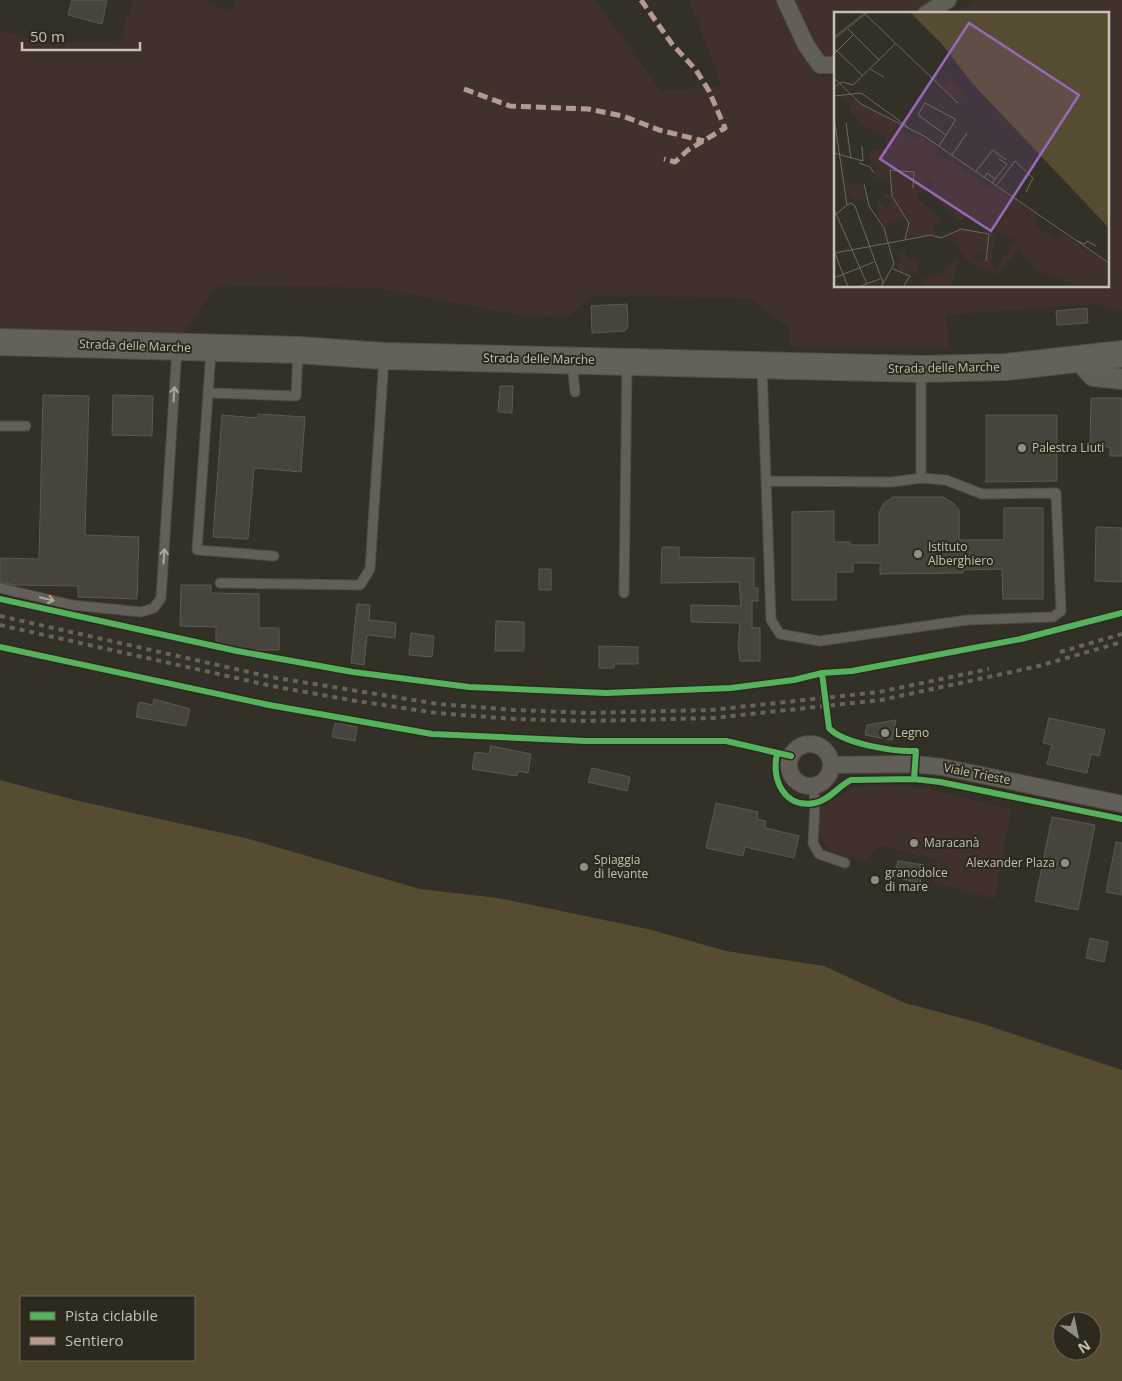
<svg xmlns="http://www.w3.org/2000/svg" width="1122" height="1381" font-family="'Open Sans',sans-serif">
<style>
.green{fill:#40312d}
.water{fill:#554c32;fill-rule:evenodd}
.building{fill:#47443d;stroke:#5b5950}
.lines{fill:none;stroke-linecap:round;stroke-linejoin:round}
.service-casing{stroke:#4e4c46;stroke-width:11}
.minor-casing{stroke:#4e4c46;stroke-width:18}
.tertiary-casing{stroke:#4e4c46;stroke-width:22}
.primary-casing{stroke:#504e45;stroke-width:28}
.service{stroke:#615f57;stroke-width:9}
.minor{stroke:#615f57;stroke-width:16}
.tertiary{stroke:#615f57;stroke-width:20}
.primary{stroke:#636159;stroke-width:26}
.rail{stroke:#65635b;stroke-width:4;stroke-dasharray:5 5;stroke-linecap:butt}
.quiet{stroke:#b69a8f;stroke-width:5;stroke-dasharray:10 5;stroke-linecap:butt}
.cycleway-casing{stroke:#2d291c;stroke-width:9}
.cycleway{stroke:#56b35d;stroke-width:6}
.oneway{stroke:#aca89a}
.poi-dot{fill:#928e81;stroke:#2d291c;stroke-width:2}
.labels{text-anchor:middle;stroke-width:4;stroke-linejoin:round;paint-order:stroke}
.street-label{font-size:12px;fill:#c5c1b1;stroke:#2d291c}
.poi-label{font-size:12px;fill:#c5c1b1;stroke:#2d291c;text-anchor:start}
.inset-river{fill:none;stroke:#554c32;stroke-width:2.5}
.inset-road{fill:none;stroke:#6d6a5f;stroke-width:1}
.view{fill:#9968b9;fill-opacity:0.15;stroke:#9968b9;stroke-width:2.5}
.inset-edge{fill:none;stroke:#c5c1b1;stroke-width:2.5}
</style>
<rect width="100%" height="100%" fill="#333028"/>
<path class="green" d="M133,0h70l27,12 5,-12h360l66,91 61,-5 -33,-86h254l-22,14h-85v44l-13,1 -12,8 4,9 21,-2v212h272v-272h-155l23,-14h146v311l-27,-7 -149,11 3,33 -159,-1 -1,-19 -40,-30 -158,-2 -20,19 -42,2 -151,-29 -161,-3 -36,51 -181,-5v-300l43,11 76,-1z
M893,785l29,3 89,21 -16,90 -62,-16 3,-23 -56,-15 -16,17c-20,-8 -49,-11 -45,-38 1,-7 0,-14 5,-19l29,-18z"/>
<path class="water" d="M0,780l75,20 174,39 171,50 78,9 150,31 78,22 98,15 81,37 75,20 142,47v311h-1122zM21,1297h173v63h-173zM1062,1321h30v30h-30z"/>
<path class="building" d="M72,0h35l-5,24 -34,-9z
M627,304l1,22 -3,5 -33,2 -1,-27z
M1087,308l1,15 -31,2 -1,-14z
M500,386h13l-1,27 -14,-1z
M43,395l46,1 -4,139 54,2 -2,62 -59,-2v-11l-63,-1 -15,-3v-24l39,1z
M113,395l40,1 -1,40 -40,-1z
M1091,398h31v58h-12v-9l-20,-1z
M258,414l47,3 -4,55 -47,-4 -6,71 -35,-2 9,-122 36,3z
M986,415h71v66l-71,1z
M893,497h50l10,6 6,7v30h45v-32h39v91h-40l-1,-30 -39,1v3l-83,1v-11h-27v9h-17v28h-44v-88l42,-1v31h16v3h29v-32l5,-10z
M1096,527l26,1v54l-27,-1z
M662,547h17v10l75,1v30h4v13h-6v27h8v33h-20l-2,-17 2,-21 -49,-1v-17l50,1 -2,-24 -78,1z
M539,569h12v21h-12z
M181,585h30v8l48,1v34h20v22h-36l-27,-6v-17l-36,-1z
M357,604l13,1 -1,15 27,3 -1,15 -28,-3 -3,30 -13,-2z
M496,621l28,1v29h-29z
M411,633l23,3 -2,21 -23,-2z
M599,646l39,1v17h-24v4h-15z
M154,699l36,10 -4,17 -50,-9 3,-15 14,3z
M1049,718l56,12 -6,26 -8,-2 -4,19 -40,-9 5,-19 -9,-2z
M896,720l-4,20 -27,-5 2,-10z
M335,723l22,4 -2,14 -23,-4z
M491,746l40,8 -3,19 -10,-2 -1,5 -45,-7 3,-17 14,2z
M592,768l38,9 -3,14 -39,-9z
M716,803l42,9 -1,7 9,2 -1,7 34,8 -5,22 -49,-11 -2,9 -37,-8z
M1052,817l43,8 -17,85 -43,-9z
M1116,842l6,1v52l-16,-3z
M898,861l26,4 -4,18 -26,-6z
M1090,938l18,4 -4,20 -18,-4z"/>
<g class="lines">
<g class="service-casing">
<path id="service" d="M211,351l-14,199 77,6
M572,363l3,29
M762,368l9,252 9,14 40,7 147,-21 86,-3 8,-6 -5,-118 -74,1 -36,-14 -25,-2 -29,4 -125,-1
M921,372v106
M209,393l87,3 2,-43
M0,426h26
M220,583l140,2 10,-16 14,-211
M0,588l72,17 69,7 13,-4 7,-10 16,-250
M624,593l3,-230
M813,786l2,17 -2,40 6,11 26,9"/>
</g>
<g class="minor-casing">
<path id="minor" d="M785,0l21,45 14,20h16
M926,14l22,-14
M789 765a21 21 0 1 1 42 0a21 21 0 1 1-42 0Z
M831,765l83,-1 28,3 180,37"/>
</g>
<g class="tertiary-casing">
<path id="tertiary" d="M1078,359l15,17 29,3"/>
</g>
<g class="primary-casing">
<path id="primary" d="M0,342l298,8 86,6 537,13 85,-2 116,-13"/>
</g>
<use href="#service" class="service"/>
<use href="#minor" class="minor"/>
<use href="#tertiary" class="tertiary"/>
<use href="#primary" class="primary"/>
<path class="rail" d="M0,616l271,61 167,27 77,6 73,3 123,-3 168,-18 110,-23
M0,625l272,61 84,15 81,12 76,6 75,2 125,-3 168,-18 154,-33 87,-25
M1060,652l62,-18"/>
<path class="quiet" d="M641,0l31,44 24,26 13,21 16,37 -37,22 -13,12 -11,-3
M464,89l46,17 78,3 35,7 36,14 45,11"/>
<g class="cycleway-casing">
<path id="cycleway" d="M0,599l237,52 116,21 116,15 137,6 125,-5 63,-8 28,-7 30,-2 169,-32 101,-26
M0,647l269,58 163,29 154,7h140l65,15
M822,673l7,55c14,16 67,24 87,23l-2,28
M777,754c-6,25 7,55 38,49 15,-3 23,-17 36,-23l63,-1 26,3 182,37"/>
</g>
<use href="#cycleway" class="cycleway"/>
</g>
<defs><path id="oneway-shaft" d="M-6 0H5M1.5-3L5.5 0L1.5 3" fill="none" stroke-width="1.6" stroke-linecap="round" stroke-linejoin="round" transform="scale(1.25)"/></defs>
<g class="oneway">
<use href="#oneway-shaft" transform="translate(174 394) rotate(-86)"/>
<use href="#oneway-shaft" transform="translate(164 556) rotate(-86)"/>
<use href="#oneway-shaft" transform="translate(47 599) rotate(13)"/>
</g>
<g class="poi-dot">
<circle cx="1022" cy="448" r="5"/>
<circle cx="918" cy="554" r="5"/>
<circle cx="885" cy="733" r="5"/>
<circle cx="914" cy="843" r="5"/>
<circle cx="1065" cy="863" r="5"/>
<circle cx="584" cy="867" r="5"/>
<circle cx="875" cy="880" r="5"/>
</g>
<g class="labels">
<g class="street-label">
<text transform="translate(135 346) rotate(2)" y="4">Strada delle Marche</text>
<text transform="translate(539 359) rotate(1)" y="4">Strada delle Marche</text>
<text transform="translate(944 368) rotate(-1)" y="4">Strada delle Marche</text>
<text transform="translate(977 774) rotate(11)" y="4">Viale Trieste</text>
</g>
<g class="poi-label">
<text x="1032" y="452">Palestra Liuti</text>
<text x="928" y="551">Istituto<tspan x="928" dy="14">Alberghiero</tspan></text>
<text x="895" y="737">Legno</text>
<text x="924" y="847">Maracanà</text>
<text x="594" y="864">Spiaggia<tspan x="594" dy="14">di levante</tspan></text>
<text x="1055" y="867" text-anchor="end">Alexander Plaza</text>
<text x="885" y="877">granodolce<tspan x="885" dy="14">di mare</tspan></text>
</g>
</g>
<g transform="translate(834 12)">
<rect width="275" height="275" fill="#333028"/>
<path d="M116,67l14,16 -2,4 -9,-2 -10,-10zM15,84l51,29 3,6 15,8 2,-3 15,10 1,8 23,12 29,23 7,-3 43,30 -4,7 4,5 18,11 7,-5 46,30v23h-26l-46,-16 -18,-24 -20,28 -32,-14 -16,-27 11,-4 27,5 -3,21 -11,-2 -1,4 12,5 5,-25 -3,-6 8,-1 -14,-12 -7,6 -6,-10 -9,7 -27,-25 -1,-17 -6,-3 -1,17 -8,-1v6l13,8 11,15 -6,4v9l-28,2 2,-17 -16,-24 -2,-25h24l-26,-3 -1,11h-15l3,-13 -6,-1v-14l17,-3 -2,-12 -21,-9 -11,-13 -5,-12 -9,-5zM163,220l18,8 -19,30 -4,-4v-12zM27,170l4,16 -12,3 -8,-15zM55,182l17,24 -21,8 -8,-12v-16l14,16 -3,-6 3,-7 -10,-6zM70,237l4,11 7,-3 4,17 -18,-2 -4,-6 -1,-3 6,-2 -4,-10zM124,246l-6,29h-27l-3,-8 19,-6z" fill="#40312d" fill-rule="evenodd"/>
<path d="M76,0h199v216l-137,-145 -31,-40z" fill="#554c32"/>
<path class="inset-river" d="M0,26l33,-26"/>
<path class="inset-road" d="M29,0l95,91M14,17l31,31M0,36l29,28M0,42l19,-19M36,57l14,8M0,66l27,26 63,32 185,127M0,75l8,-5 11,3 42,-41M0,84l27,-3 47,34M0,105l13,88M12,111l5,36M105,134l16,-25v-2l-30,-16 -7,12 28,20M0,141l29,8 -1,-15M118,143l15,-22M25,151l11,4 4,6M142,159l17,-21 13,10M150,166l3,-5 8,6M158,171l15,-19 -8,-5M30,172l5,22 15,22 10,36 -13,23M162,174l19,-25 18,17 -7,14M13,193l4,-2 4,3 28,77M0,197l33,75M0,204l13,-11M71,227l4,-16 -17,-27 -2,-26 24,2 -1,16M243,229l8,3 2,-3 9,5M0,239l14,36M1,241l96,-18 10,3 20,-9 28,5 -3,27M59,257l17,7 -7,11M0,266l40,-16M24,275l22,-8"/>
<path class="view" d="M135,11l110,72 -88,136 -111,-72z"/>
<rect width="275" height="275" class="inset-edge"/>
</g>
<rect x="20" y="1296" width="175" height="65" fill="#2d291c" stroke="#6a6658"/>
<rect x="30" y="1312" width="25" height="8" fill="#56b35d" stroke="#6a6658"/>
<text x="65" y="1321" font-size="15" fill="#c5c1b1">Pista ciclabile</text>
<rect x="30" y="1337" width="25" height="8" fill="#b69a8f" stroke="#6a6658"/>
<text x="65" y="1346" font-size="15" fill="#c5c1b1">Sentiero</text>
<g transform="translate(1077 1336) rotate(147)"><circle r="24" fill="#2d291c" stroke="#6a6658"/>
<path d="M0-4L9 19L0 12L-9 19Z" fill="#928e81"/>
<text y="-8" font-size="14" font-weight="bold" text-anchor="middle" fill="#c5c1b1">N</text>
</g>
<path d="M22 42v8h118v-8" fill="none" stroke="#c5c1b1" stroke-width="2.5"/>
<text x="30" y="42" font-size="15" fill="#c5c1b1" stroke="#2d291c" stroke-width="4" paint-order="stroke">50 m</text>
</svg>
